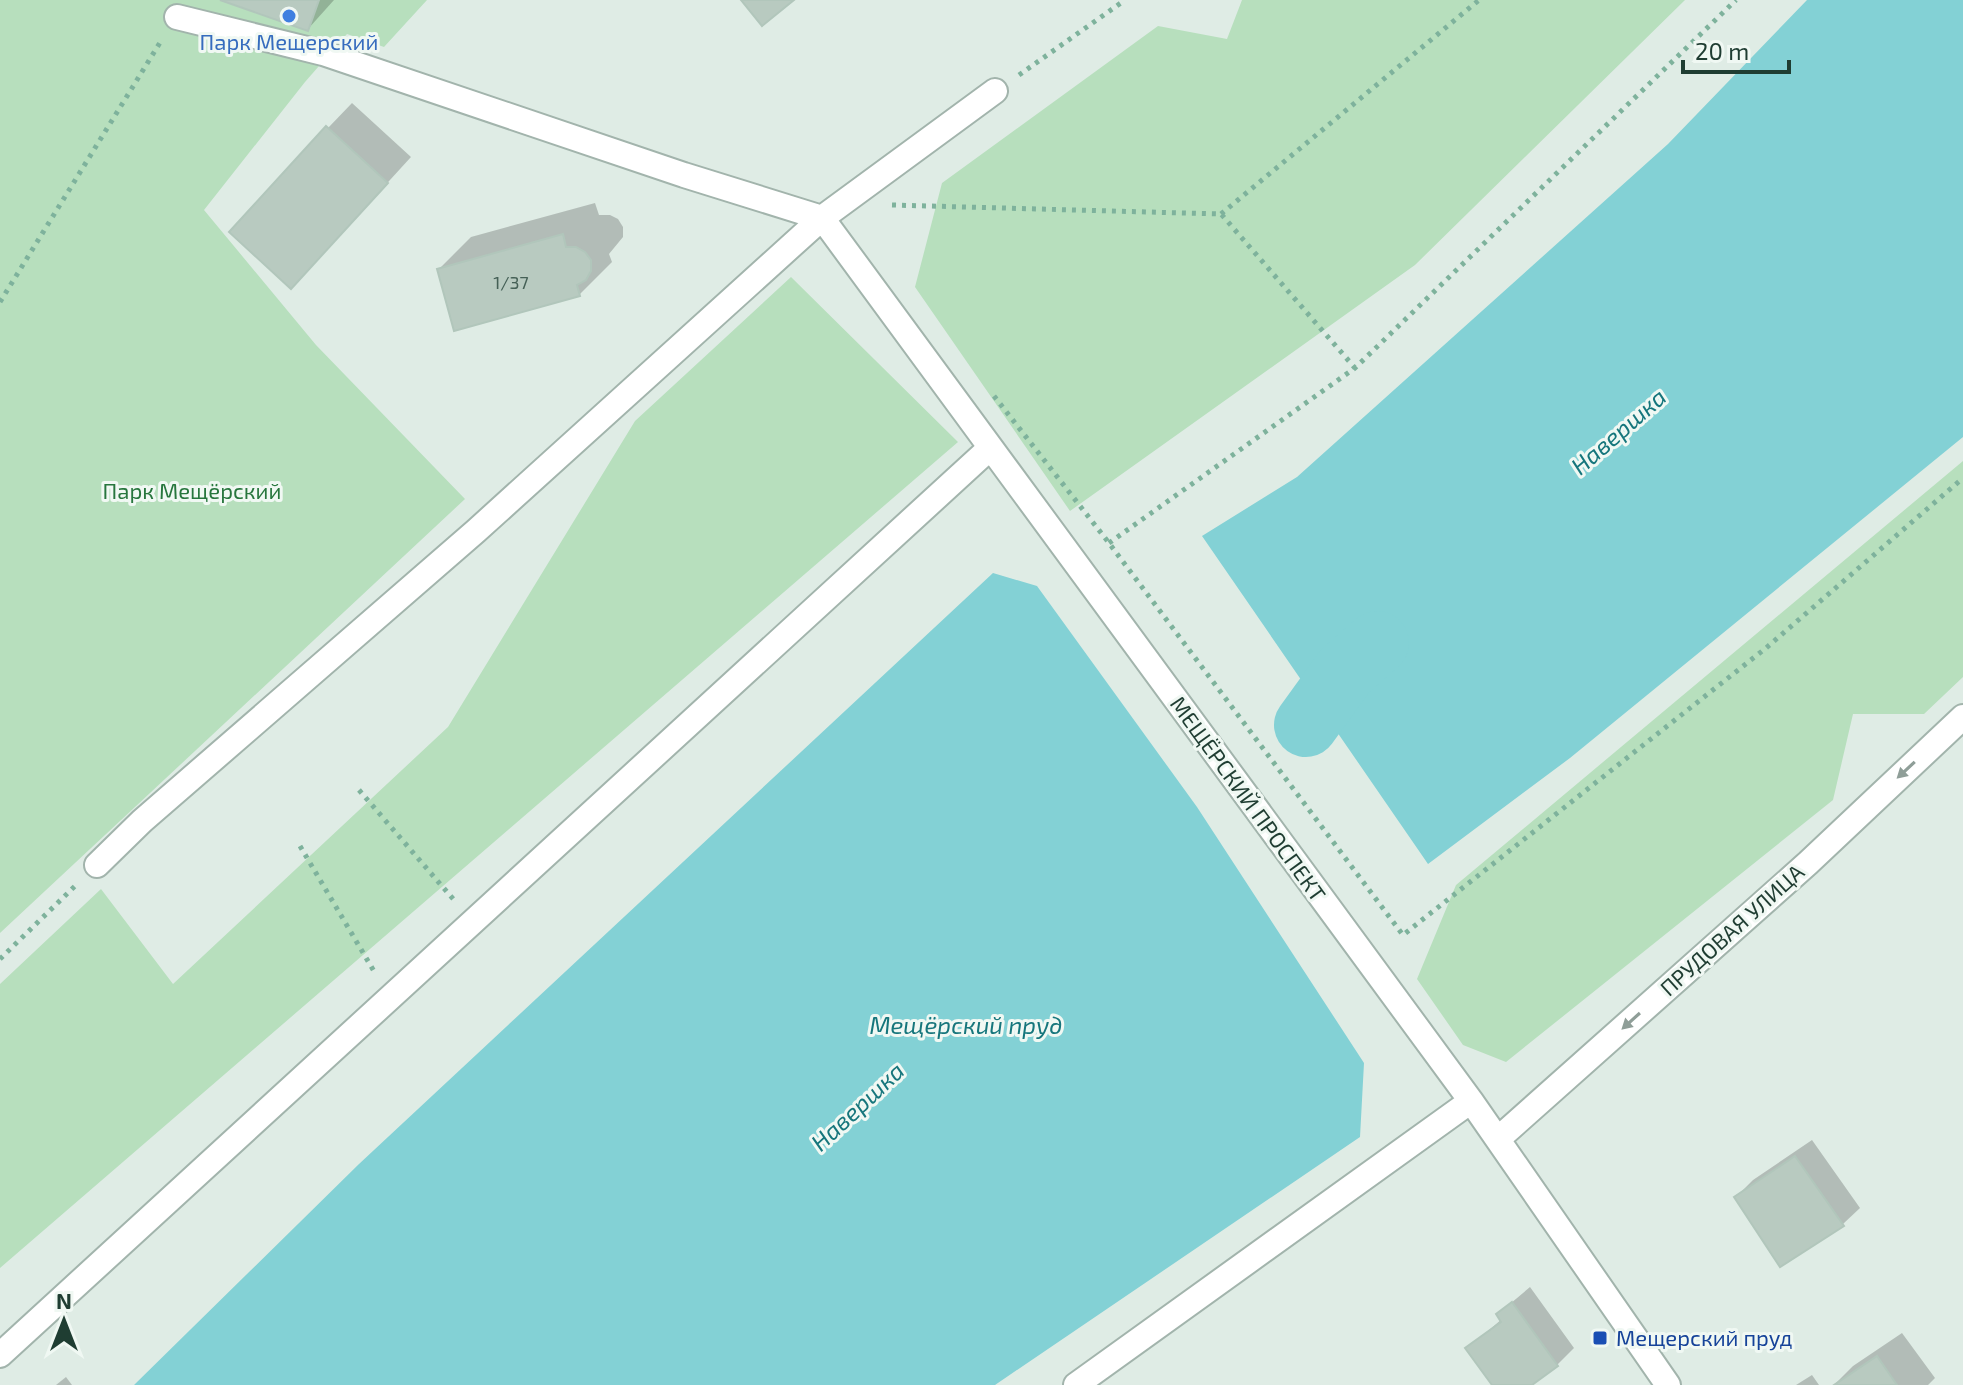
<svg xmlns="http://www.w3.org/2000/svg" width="1963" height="1385" font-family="'Exo 2',sans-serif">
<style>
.green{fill:#b7dfbd}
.water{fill:#83d1d5}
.shadow{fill:#0003}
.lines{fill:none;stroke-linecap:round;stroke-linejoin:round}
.river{stroke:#83d1d5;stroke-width:64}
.building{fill:#b8cac0;stroke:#b1c6bb;stroke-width:2}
.minor-casing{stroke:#a2b4ac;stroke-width:28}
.path{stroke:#7eb29c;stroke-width:5;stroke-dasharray:4 6;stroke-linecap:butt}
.minor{stroke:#fff;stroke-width:24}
.oneway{fill:#8f9e98}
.shop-dot{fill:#3f7fe0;stroke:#f0f8f3;stroke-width:3}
.transit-dot{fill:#1a4fb4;stroke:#f0f8f3;stroke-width:3}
.labels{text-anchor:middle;stroke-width:6;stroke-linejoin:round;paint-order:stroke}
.number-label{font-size:18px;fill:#456056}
.shop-label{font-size:22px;fill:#366cbe;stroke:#f0f8f3}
.park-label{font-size:22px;fill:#27763d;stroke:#f0f8f3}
.street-label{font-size:22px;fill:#1f3d32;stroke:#f0f8f3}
.transit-label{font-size:22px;fill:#164399;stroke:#f0f8f3;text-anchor:start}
.water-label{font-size:24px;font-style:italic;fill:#16767c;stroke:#f0f8f3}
</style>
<rect width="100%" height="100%" fill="#dfece5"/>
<path class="green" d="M0,0h427l-43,47 -37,-13 -42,48 -101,128 112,135 149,154 -465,434z
M1242,0h443l-270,265 -345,246 -155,-224 27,-104 216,-157 69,13z
M791,277l167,165 -958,826v-284l101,-95 72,95 275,-257 187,-306z
M1963,461v216l-39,37h-71l-20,86 -327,262 -43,-17 -46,-66 39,-94z"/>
<path class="water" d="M1807,0h156v437l-393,321 -142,106 -226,-328 95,-59 371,-333z
M993,573l44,13 160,221 167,256 -4,74 -365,248h-861l225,-221z"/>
<path class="shadow" d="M226,0h108l-26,29z
M352,103l59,54 -95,104 12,-133z
M595,203l4,12h11l8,4 5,8v10l-14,17 3,8 -33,33 -140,-26 32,-32z
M1812,1140l48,68 -17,16 -62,41 -45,-68 17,-17z
M1530,1287l44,61 -17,17 -29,20h-33l-27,-37 34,-29 -4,-5z
M1902,1333l33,45 -7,7h-94l19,-19z
M1812,1375l7,10h-23z
M66,1377l6,8h-16z"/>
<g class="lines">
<path class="river" d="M1306,725l39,-54 32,-28"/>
</g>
<path class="building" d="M220,0h99l-11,31z
M741,0h53l-32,26z
M326,126l62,57 -97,106 -62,-57z
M563,234l3,13h10l9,5 6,8v11l-5,9 -9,5 3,11 -126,35 -17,-62z
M1795,1156l49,70 -64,41 -46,-70z
M1512,1302l46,64 -26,19h-40l-27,-37 36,-26 -5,-8z
M1877,1356l20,29h-63z"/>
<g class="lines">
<g class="minor-casing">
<path id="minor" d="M177,17l146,36 361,122 138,43
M822,218l649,883 197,284
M97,865l45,-44 334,-290 346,-313 173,-127
M1498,1139l310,-276 155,-146
M0,1355l990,-907
M1076,1385l395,-284"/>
</g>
<path class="path" d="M1019,75l106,-75
M892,205l329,9 134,154
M1221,214l258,-214
M0,302l161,-261
M994,396l115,147 294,392 363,-287 197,-170
M1109,543l246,-175 381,-368
M359,790l95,110
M300,846l75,127
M0,959l76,-74"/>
<use href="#minor" class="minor"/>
</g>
<defs><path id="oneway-solid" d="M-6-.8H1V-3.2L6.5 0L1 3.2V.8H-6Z" transform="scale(2)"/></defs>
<g class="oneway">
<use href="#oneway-solid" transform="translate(1906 770) rotate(137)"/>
<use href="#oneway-solid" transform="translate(1631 1021) rotate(138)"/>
</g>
<circle class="shop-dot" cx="289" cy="16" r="8"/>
<rect class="transit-dot" x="1592" y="1330" width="16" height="16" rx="4"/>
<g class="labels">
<g class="number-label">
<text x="511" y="289">1/37</text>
</g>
<g class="shop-label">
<text x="289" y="50">Парк Мещерский</text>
</g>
<g class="park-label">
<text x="192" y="499">Парк Мещёрский</text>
</g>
<g class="street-label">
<text transform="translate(1248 799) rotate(54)" y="8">МЕЩЁРСКИЙ ПРОСПЕКТ</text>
<text transform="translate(1732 930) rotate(-42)" y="8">ПРУДОВАЯ УЛИЦА</text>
</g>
<g class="transit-label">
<text x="1616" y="1346">Мещерский пруд</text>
</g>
<g class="water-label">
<text transform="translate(1619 432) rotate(-41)" y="8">Навершка</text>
<text x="966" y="1034">Мещёрский пруд</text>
<text transform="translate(858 1107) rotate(-43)" y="8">Навершка</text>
</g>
</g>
<g transform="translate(64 1321)" stroke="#f0f8f3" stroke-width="6" paint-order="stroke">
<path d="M0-6L14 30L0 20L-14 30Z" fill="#1f3d32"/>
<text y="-12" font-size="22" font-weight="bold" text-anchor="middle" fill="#1f3d32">N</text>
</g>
<path d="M1683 60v12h106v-12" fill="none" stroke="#1f3d32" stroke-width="4"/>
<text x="1695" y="60" font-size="24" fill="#1f3d32" stroke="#f0f8f3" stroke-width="6" paint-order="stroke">20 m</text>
</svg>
